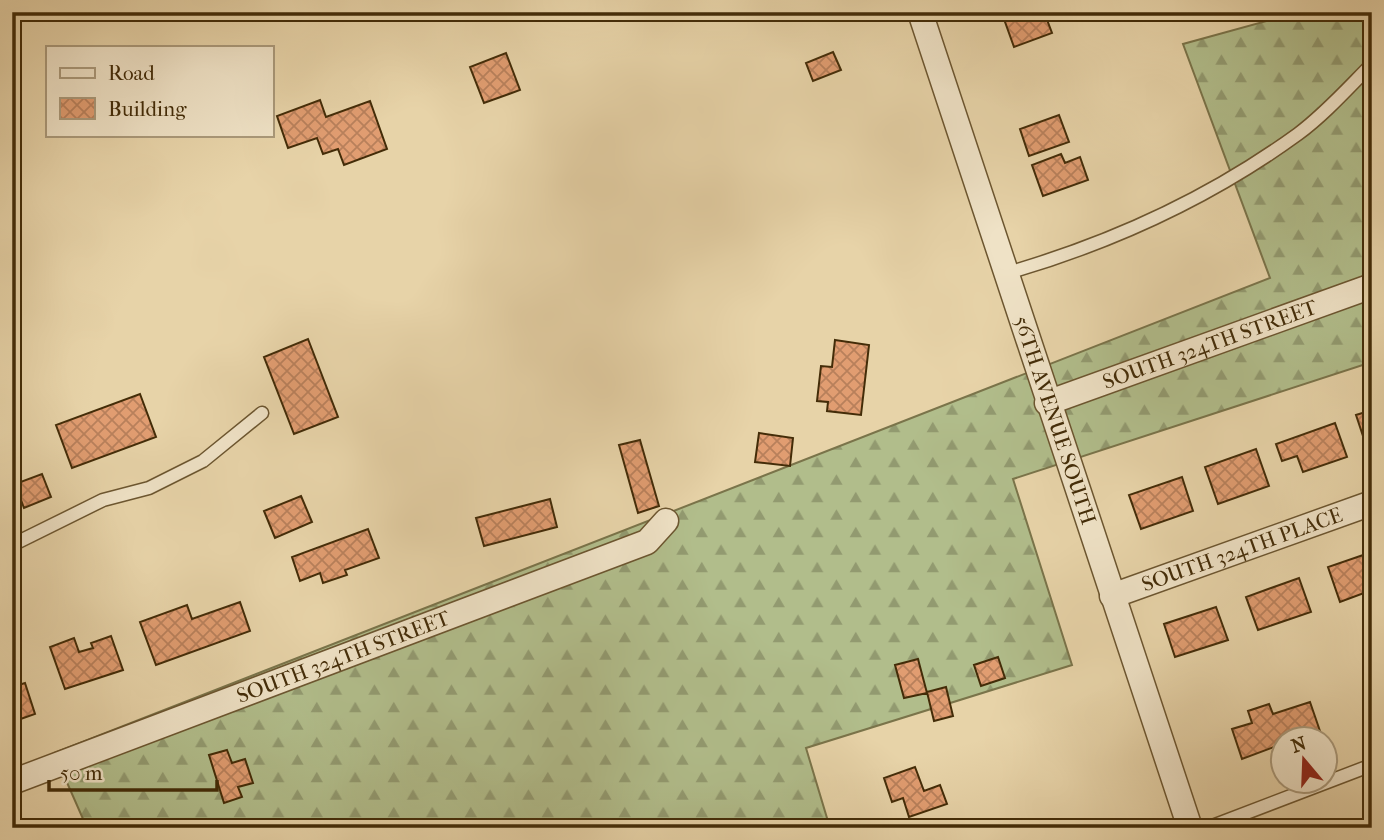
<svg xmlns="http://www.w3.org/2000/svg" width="1384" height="840" font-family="'IM FELL French Canon',serif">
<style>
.forest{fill:url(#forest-firs);stroke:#7a744a;stroke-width:2}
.building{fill:url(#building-cross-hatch);stroke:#432c08;stroke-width:2}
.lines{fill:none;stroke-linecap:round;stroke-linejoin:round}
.lane-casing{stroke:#6c5630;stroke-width:15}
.street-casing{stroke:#6c5630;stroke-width:27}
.lane{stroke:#efe2c6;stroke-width:12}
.street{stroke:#efe2c6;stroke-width:24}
.labels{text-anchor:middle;stroke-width:6;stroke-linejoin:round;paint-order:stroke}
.street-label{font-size:21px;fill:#432c08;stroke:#efe2c6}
</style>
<defs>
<pattern id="forest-firs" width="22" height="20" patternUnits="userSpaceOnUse" patternTransform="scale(1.75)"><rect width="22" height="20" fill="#b1bd8b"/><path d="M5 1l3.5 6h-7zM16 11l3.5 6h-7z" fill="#929a70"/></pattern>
<pattern id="building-cross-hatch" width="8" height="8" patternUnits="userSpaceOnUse" patternTransform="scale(1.75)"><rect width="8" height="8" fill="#e19d71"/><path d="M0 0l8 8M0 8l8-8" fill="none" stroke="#b8805b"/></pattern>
</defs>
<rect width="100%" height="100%" fill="#e7d3a8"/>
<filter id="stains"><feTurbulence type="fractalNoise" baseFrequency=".00286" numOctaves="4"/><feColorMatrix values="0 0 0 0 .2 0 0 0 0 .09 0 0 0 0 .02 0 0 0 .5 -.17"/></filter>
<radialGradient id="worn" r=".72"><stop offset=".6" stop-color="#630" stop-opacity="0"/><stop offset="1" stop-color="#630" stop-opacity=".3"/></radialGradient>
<path class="forest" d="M1299,12h73v350l-359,117 59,186 -266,83 24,80h-743l-33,-75 1216,-475 -87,-234z"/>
<path class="building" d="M1022,12h22l8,21 -38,14 -10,-28z
M833,52l8,18 -28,11 -7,-18z
M506,53l14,37 -36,13 -14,-36z
M320,100l6,17 44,-16 17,48 -43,16 -6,-16 -15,5 -6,-16 -29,10 -11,-32z
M1059,115l10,27 -40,14 -9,-27z
M1061,154l4,9 15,-6 8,23 -45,16 -11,-31z
M12,267l7,35 -7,2z
M308,339l30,78 -44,17 -30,-77z
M835,340l34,5 -8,70 -34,-4 1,-9 -11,-1 4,-35 11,1z
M140,394l16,43 -84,31 -16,-43z
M1372,410v39l-4,2 -12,-36z
M1335,423l12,34 -44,15 -6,-16 -15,5 -6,-17z
M759,433l34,5 -3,28 -35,-4z
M640,440l19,66 -21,7 -19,-68z
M1256,449l13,37 -51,18 -13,-37z
M42,474l9,23 -27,11 -9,-24z
M1182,477l11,34 -52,18 -12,-34z
M301,496l11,26 -37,16 -11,-27z
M550,499l7,28 -73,19 -8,-28z
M368,529l11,29 -34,12 2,5 -24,8 -3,-10 -20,8 -8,-24z
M1372,552v38l-32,12 -12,-35z
M1299,578l12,34 -53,18 -12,-33z
M240,602l10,29 -94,34 -16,-43 47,-17 5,14z
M1216,607l12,33 -53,17 -11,-33z
M111,636l12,34 -58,19 -15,-42 24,-9 5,14 14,-4 -2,-5z
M998,657l7,21 -24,8 -7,-21z
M918,659l9,34 -23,5 -9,-33z
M25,683l10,31 -23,8v-35z
M946,687l7,29 -19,5 -7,-29z
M1310,702l10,29 -21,7h-17v6l-40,15 -10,-30 20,-6 -4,-12 21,-7 4,10z
M227,750l5,13 13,-4 8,24 -15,4 4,10 -18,6 -15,-48z
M915,767l9,24 16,-6 7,19 -38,13 -6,-19 -11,4 -8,-24z"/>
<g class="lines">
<g class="lane-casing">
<path id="lane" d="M1004,274c105,-30 206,-76 294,-140 27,-20 50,-46 74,-70
M12,545l91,-45 46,-12 54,-27 59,-48
M1207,828l165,-63"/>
</g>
<g class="street-casing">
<g id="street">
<path id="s1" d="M920,12l270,816"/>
<path id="s2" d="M1047,403l325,-117"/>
<path id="s3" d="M1112,596l260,-93"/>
<path id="s4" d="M12,782l635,-240 19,-21"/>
</g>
</g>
<use href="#lane" class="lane"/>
<use href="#street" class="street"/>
</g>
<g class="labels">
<g class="street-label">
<text dy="7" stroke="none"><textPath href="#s2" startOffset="173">SOUTH 324TH STREET</textPath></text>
<text dy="7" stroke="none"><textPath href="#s1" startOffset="430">56TH AVENUE SOUTH</textPath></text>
<text dy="7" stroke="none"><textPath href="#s3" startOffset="138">SOUTH 324TH PLACE</textPath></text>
<text dy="7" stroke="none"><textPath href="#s4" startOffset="354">SOUTH 324TH STREET</textPath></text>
</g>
</g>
<rect width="1384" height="840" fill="none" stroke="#e7d3a8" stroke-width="42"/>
<rect x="14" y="14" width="1356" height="812" fill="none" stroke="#432c08" stroke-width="3.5"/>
<rect x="21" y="21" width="1342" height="798" fill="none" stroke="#432c08" stroke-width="2"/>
<rect x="46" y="46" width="228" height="91" fill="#efe2c6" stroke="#aa997a" stroke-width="2"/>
<rect x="60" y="68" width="35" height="10" fill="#efe2c6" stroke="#aa997a" stroke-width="2"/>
<text x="108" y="80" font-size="21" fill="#432c08">Road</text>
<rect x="60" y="98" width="35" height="21" fill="url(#building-cross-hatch)" stroke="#aa997a" stroke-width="2"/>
<text x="108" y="116" font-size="21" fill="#432c08">Building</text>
<g transform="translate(1304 760) rotate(341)"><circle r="33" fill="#efe2c6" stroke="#aa997a" stroke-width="2"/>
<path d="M0-5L12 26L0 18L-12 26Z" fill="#8f2418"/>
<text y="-10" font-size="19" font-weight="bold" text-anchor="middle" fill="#432c08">N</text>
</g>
<path d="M49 780v10h168v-10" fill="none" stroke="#432c08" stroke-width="3.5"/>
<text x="60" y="780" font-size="21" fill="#432c08" stroke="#efe2c6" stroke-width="5" paint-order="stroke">50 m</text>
<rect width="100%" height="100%" filter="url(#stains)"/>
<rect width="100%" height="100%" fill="url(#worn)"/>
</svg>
